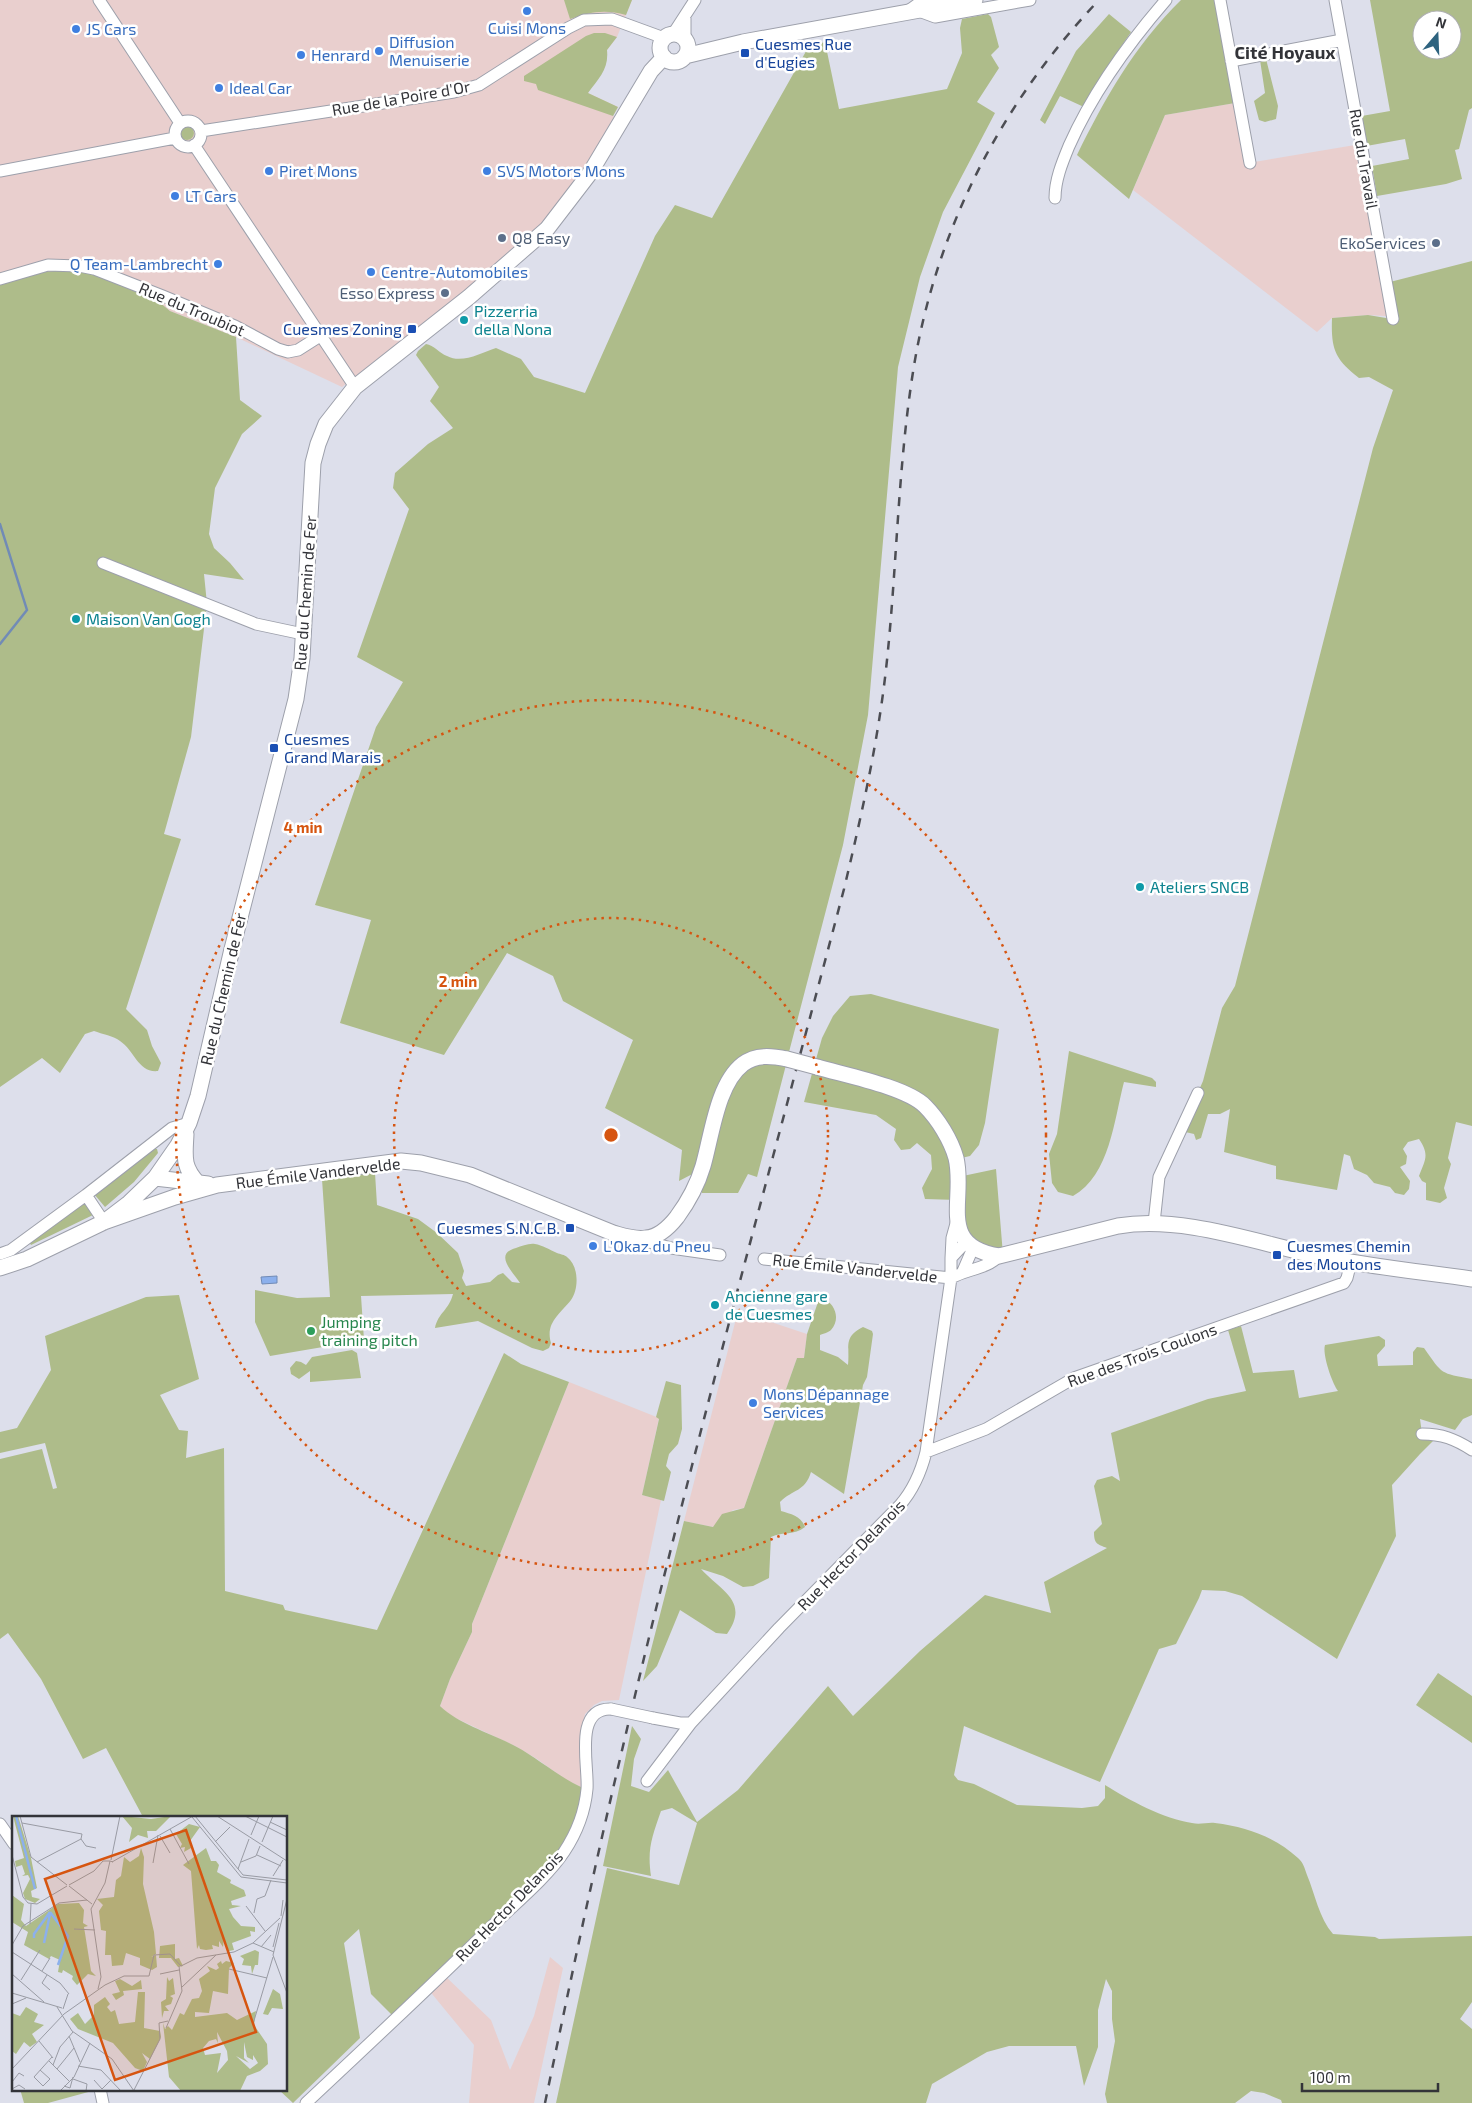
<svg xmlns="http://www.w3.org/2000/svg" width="1472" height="2103" font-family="'Exo 2',sans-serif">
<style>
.industrial{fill:#e9cfce}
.green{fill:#aebc8a;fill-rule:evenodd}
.water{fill:#8cb0ec;stroke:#718bb6}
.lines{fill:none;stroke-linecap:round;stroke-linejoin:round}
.stream{stroke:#718bb6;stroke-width:2.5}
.minor-casing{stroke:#9da0ab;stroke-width:13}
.major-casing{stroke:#9da0ab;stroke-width:17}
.minor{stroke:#fff;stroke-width:11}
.major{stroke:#fff;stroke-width:15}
.rail{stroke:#4c4d53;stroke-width:2.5;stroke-dasharray:9 9;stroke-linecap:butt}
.minor-bridge-casing{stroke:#9da0ab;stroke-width:13;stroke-linecap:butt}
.major-bridge-casing{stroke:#9da0ab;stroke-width:17;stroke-linecap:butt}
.minor-bridge{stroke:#fff;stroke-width:11}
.major-bridge{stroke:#fff;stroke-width:15}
.ring{fill:none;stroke:#d65510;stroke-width:2.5;stroke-dasharray:2.5 5}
.shop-dot{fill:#3f7fe0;stroke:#fff;stroke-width:2}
.transit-dot{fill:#1a4fb4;stroke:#fff;stroke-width:2}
.service-dot{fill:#5c6f8a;stroke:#fff;stroke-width:2}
.culture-dot{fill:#0f9aa8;stroke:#fff;stroke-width:2}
.leisure-dot{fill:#2e9e5b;stroke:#fff;stroke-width:2}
.labels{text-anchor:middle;stroke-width:5;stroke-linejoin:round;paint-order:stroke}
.shop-label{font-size:16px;fill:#366cbe;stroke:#fff;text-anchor:start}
.transit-label{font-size:16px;fill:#164399;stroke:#fff;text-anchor:start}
.street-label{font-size:16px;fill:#333439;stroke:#fff}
.service-label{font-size:16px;fill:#4e5e75;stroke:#fff;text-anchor:end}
.culture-label{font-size:16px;fill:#0d838f;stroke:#fff;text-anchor:start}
.leisure-label{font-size:16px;fill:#27864d;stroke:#fff;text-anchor:start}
.neighbourhood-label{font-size:18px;font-weight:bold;fill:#333439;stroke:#fff}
.inset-river{fill:none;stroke:#8cb0ec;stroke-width:2.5}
.inset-road{fill:none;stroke:#999ba4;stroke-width:1}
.view{fill:#d65510;fill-opacity:0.15;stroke:#d65510;stroke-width:2.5}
.inset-edge{fill:none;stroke:#333439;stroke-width:2.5}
.centre{fill:#d65510;stroke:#fff;stroke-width:2.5}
.ring-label{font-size:15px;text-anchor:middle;font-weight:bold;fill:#d65510;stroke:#fff;stroke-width:5;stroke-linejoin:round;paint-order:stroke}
</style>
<rect width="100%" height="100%" fill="#dddfeb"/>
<path class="industrial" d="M0,0h632l-15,37 -10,13 -19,43 30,14 -5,9 4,2 -33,52 -25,35 -22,23 -71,62 -124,97 -106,-50 -66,-26 -18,-15 -117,-23 -35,12z
M1235,103l19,59 107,-18 32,175 -8,-3 -17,-1 -36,3 -15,14 -184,-142 32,-75z
M738,1311l69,23 -3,24h-7l-53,150 -11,2 -20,17 -29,-6z
M569,1382l90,36 -17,77 19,5 -42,200 -17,1 -8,4 -9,9 -5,27 1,46 -15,-7 -29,-21 -22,-13 -66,-31 -9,-9 10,-27 22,-47v-8z
M550,1957l13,11 -29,135h-65l5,-58 -46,-56 15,-15 48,46 19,50 24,-54z"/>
<path class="green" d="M564,0h68l-6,15c-22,-6 -35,-3 -56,4z
M1181,0h34l20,103 -70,12 -36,84 -52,-44c28,-57 58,-110 104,-155z
M1370,0h102v108l-3,2 -10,39 -4,1 7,29 -16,5 -69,12 -5,-30 37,-7 -4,-20 -44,8 -5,-30 34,-6zM1422,20h30v30h-30z
M988,14l3,3 8,30 -8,8 8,13 -22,34 18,11 -52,99 -23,65 -22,90 -30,348 -25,130 -54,207 -13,-2 -18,13 29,-2 -30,116 -9,-3 -10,19h-36v-24l-23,12 3,-31 -77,-42 28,-68 -70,-39 -10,-25 -46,-23 -63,102 -104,-32 31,-103 -56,-15 61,-178 27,-45 -46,-25 52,-148 -16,-21 2,-15 33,-29 25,-16 -23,-27 9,-14 -23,-32 2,-4 8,-7c8,1 13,9 21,12 15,8 34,-3 49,-8l25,11 13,18 51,16 70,-157 20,-31 37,13 97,-172 16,-4 14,67 108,-20 15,-36 -2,-25 2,-9z
M1109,14l22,18 -26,38 -21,37 -24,-11 -15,28 -5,-4 36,-69z
M594,33h11l12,4 -10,13c2,19 -8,28 -19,43l30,14 -5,9 -75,-26 -2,-6 -12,-3v-5l62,-40z
M1266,59l12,47 -2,13 -11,3 -6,-2 -5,-19 11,-8 -5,-33z
M180 133a7 7 0 1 1 14 0a7 7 0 1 1-14 0Z
M1472,261v865l-16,-4 -8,36 3,6 -7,24 3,10 -7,5 -14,-3v-17l-4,-2 -3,-5c6,-16 11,-21 0,-37l-11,3 -5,7 4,7 -1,8 -6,3 10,14 -1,8 -5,6 -9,-2 -5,-6 -16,-4 -7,-8 -13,-6 -4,-13 -6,-2 -7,36 -61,-11v-13l-52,-14 6,-43 -10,5h-12l-7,24 -5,2 -2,-6 -13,-3 22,-50 19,-73 13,-22 138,-538 20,-58 -24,-13 -10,1c-25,-19 -28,-30 -27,-60l36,-3 24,4 -6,-36z
M63,270l29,4 60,22 18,15 66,26 4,63 22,16 -20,18 -27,54 -6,46 5,14 16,15 14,17 -40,-6 3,30 -16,133 -27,97 17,5 -55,170 21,21 5,16 9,17 -3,8c-20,2 -23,-20 -38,-30 -6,-5 -18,-7 -26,-10l-9,3 -25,39 -18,-15 -42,29v-802l35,-12z
M871,994l128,35 -14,94 -6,22 -9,11 -13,3 1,18 38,-8 7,86 -30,-7 -16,-48 -32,-1 -3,-11 10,-19 -1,-14 -14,-12 -7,6 -9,1 -7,-10 2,-11 -20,-14 -72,-13 18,-64 11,-22 17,-20z
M1069,1051l83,27 4,4v5l-32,-5c-10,38 -14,93 -51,114l-15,-4 -6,-9 -3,-29 8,-20z
M154,1149h3l1,4 -24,29 -29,25 -11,-13z
M375,1173l2,32 41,14 19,14 21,20 6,18 -2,7 4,8 24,-4 8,-7 5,-2 9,9 8,1c-7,-11 -27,-29 -4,-35 6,-2 13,-5 19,-4 7,1 15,6 22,9 3,1 8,2 10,4 12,9 12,32 4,43 -11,14 -26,23 -20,43l-2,5 -6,3 -11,-3 -54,-27 -43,7c3,-15 14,-18 18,-34l-92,2 3,44 -94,16 -15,-34v-32l42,8 33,-1 -8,-118z
M84,1200l9,15 -62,30 -2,-3z
M179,1295l20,84 -39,16 19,35 9,1 -2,27 38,-10 1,143 58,14 2,5 92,20 127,-277 17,11 48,18 -97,242v8l-22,47 -10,27c20,19 51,27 75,40 23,12 42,30 66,41l4,12 -16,45 -173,175 -25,-25 -12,-65 -15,14 16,95 -67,65 -15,-14h8v-272h-143l-37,-69 -23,11 -42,-80 -33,-46 -8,6v-180l42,-10 11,40 4,-1 -12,-45 -45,10v-21l17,-4 34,-58 -6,-34 101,-39z
M823,1299c12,4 18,20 8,31 -2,2 -8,4 -11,5v15l18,7 10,8c2,-19 -5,-28 15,-38l9,4 1,3 -6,43 -4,8 -19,109 -33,-22c-6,20 -18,17 -31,30l1,9c10,3 20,5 24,16 -11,9 -22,4 -34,10l-2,41 -16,8 -10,1 -20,-11 -22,-7c20,22 49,32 26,65l-11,-1 -36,-23 -23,56 -14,15 41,-160 29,6 9,-13 22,-6 53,-150h7l3,-24 11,-32z
M1241,1326l12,47 41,-3 5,28 39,-7c-6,-8 -16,-37 -13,-46l54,-9 6,4v6l-8,9 1,11 35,-1v-13l4,-5 7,1c19,27 16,25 48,31v36l-9,4 -8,11 -35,-11 2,15h18l-20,20 -28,31 4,51 -59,123 -95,-63 -17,-5 -23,-1 -3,8 -23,46 -17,5 -59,133 -136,-56 -10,49 4,5 16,4 43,21 65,3 16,-2 7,-8v-13c24,15 59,34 87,38 8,2 16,-1 23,0 32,4 60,14 83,35 5,4 7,11 9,17 8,19 12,43 26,59l42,3 4,2 93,-3v66l-12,17 12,10v74h-190l-1,-3 -17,-7 -13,-2 -16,12h-128l-2,-9 10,-53 -3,-22v-28l-6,-12 -8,31v37l-14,39 -8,-40h-67l-22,6 -55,32 -6,19h-370l51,-235 72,17 18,-62 -25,-15 -11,3c-9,26 -14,38 -10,65l-48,-10 29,-140 9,13 -7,20 -3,27 18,6 19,-22 29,52 41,-32 90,-104 25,30 67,-65 65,-56 66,18 -7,-31 63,-34c-10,-4 -13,-4 -13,-16l8,-8 -8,-38 3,-6 15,-4 8,5 -9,-48 97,-34 38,-8 -18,-61z
M352,1350l5,3 4,25 -51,4v-11l-11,8 -8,-5 -1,-6 6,-7 5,1 5,3 6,-8z
M666,1381l15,4 1,44 -4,15 -9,10 -3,12 5,6 -7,29 -22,-6 17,-76 -3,-2z
M1438,1673l34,23v47l-56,-38z
M20,2089h71l1,2 -44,12h-24z"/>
<path class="water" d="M277,1276v7l-15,1 -1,-7z"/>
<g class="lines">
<path class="stream" d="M0,524l27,86 -27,34"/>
<g class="minor-casing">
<path id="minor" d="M99,0l81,123
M1220,0l30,163
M1335,0l58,319
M908,11l14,-10 6,-1
M919,11l16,6 95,-17
M685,18v22
M673,34l22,-34
M1231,61l111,-21
M175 134a13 13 0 1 1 26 0a13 13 0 1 1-26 0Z
M201,131l253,-39 25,-7 89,-57 16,-8 28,-1 52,19
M194,145l161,242
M0,171l175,-33
M1055,198c0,-18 7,-35 14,-52 24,-54 58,-101 97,-146
M0,279l48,-14 31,1 15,3 69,27 72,30 43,23 10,3 10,-2 22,-14
M103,563l153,61 47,10
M86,1195l18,27
M1154,1223l5,-46 39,-84
M642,1240l29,8 49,7
M0,1254l11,-4 75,-55 86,-67 17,-5
M951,1258l1,-20 5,-18
M764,1259l187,19c16,-9 36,-9 48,-22
M963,1271l10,-23
M1422,1434c20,0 33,5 50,16
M926,1452l60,-23 88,-51 270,-95 3,-5 4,-16
M653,1718l27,5h11
M647,1781l44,-58 88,-95 121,-123c14,-16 21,-33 26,-53l25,-174v-20l15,-16
M0,1824l14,20
M100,2089l3,14
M306,2103c61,-57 122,-114 181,-172 24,-24 59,-52 77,-79 12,-18 21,-41 23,-63 2,-23 -14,-81 24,-80"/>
</g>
<g class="major-casing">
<path id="major" d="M660 48a14 14 0 1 1 28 0a14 14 0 1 1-28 0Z
M685,56l58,-14 232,-42
M817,1067c27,8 89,20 108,39 13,13 26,34 31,52 10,41 -20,88 43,98l119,-30c67,-11 141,18 206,31 49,10 99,15 148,22
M186,1134c-1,22 -4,32 12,49
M155,1178l53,6
M104,1222l25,-19 26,-25 23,-33 11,-22 9,-27 34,-147 64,-250 6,-41 11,-195 5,-19 8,-20 29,-37 114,-90 78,-68 43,-56 61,-102 13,-14
M0,1268l27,-9 77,-37 71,-25 42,-12 184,-24 20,2 49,12 143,58c11,3 22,7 33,5 13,-1 24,-12 31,-21 11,-15 21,-34 26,-51 9,-31 14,-82 40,-102 13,-10 29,-8 44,-5"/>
</g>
<use href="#minor" class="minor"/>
<use href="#major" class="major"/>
<path class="rail" d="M545,2103c24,-115 48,-230 75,-344 68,-292 148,-581 224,-870 18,-76 35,-151 43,-229 10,-96 11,-193 26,-288 22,-141 88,-269 186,-372"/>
<g class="minor-bridge-casing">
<path id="minor-bridge" d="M611,1709l42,9"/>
</g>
<g class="major-bridge-casing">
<path id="major-bridge" d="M787,1059l30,8"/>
</g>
<use href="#minor-bridge" class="minor-bridge"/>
<use href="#major-bridge" class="major-bridge"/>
</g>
<g class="ring">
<circle cx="611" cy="1135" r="217"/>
<circle cx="611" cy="1135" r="435"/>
</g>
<g class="shop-dot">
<circle cx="527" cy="11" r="5"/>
<circle cx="76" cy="29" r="5"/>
<circle cx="379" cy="51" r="5"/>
<circle cx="301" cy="55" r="5"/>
<circle cx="219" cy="88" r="5"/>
<circle cx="269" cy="171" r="5"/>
<circle cx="487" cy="171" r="5"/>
<circle cx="175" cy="196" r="5"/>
<circle cx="218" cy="264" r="5"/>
<circle cx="371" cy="272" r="5"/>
<circle cx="593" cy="1246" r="5"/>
<circle cx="753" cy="1403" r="5"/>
</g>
<g class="transit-dot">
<rect x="740" y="48" width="10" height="10" rx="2.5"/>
<rect x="407" y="324" width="10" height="10" rx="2.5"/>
<rect x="269" y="743" width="10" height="10" rx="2.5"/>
<rect x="565" y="1223" width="10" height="10" rx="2.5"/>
<rect x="1272" y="1250" width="10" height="10" rx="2.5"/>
</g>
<g class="service-dot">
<circle cx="502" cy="238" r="5"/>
<circle cx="1436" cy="243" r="5"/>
<circle cx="445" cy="293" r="5"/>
</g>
<g class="culture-dot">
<circle cx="464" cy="320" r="5"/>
<circle cx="76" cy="619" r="5"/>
<circle cx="1140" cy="887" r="5"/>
<circle cx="715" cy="1305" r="5"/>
</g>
<circle class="leisure-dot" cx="311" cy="1331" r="5"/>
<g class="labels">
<g class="shop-label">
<text x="527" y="34" text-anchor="middle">Cuisi Mons</text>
<text x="86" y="35">JS Cars</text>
<text x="389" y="48">Diffusion<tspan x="389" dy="18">Menuiserie</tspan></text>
<text x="311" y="61">Henrard</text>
<text x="229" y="94">Ideal Car</text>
<text x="279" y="177">Piret Mons</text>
<text x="497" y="177">SVS Motors Mons</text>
<text x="185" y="202">LT Cars</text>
<text x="208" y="270" text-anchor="end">Q Team-Lambrecht</text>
<text x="381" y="278">Centre-Automobiles</text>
<text x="603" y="1252">L'Okaz du Pneu</text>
<text x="763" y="1400">Mons Dépannage<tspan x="763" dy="18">Services</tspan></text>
</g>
<g class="transit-label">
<text x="755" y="50">Cuesmes Rue<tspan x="755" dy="18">d'Eugies</tspan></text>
<text x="402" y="335" text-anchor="end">Cuesmes Zoning</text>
<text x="284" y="745">Cuesmes<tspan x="284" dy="18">Grand Marais</tspan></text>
<text x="560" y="1234" text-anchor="end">Cuesmes S.N.C.B.</text>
<text x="1287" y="1252">Cuesmes Chemin<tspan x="1287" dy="18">des Moutons</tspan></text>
</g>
<g class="street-label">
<text transform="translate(401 98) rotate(-10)" y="6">Rue de la Poire d'Or</text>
<text transform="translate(1364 159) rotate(80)" y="6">Rue du Travail</text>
<text transform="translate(192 309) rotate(23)" y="6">Rue du Troubiot</text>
<text transform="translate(305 593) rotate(-86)" y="6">Rue du Chemin de Fer</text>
<text transform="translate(223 989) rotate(-77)" y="6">Rue du Chemin de Fer</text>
<text transform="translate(318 1173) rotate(-7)" y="6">Rue Émile Vandervelde</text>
<text transform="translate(855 1268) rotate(6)" y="6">Rue Émile Vandervelde</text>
<text transform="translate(1142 1355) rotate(-20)" y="6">Rue des Trois Coulons</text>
<text transform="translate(851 1555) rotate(-46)" y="6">Rue Hector Delanois</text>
<text transform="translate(509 1906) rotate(-46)" y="6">Rue Hector Delanois</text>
</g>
<g class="service-label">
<text x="512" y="244" text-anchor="start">Q8 Easy</text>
<text x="1426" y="249">EkoServices</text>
<text x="435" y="299">Esso Express</text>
</g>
<g class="culture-label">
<text x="474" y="317">Pizzerria<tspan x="474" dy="18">della Nona</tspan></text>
<text x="86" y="625">Maison Van Gogh</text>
<text x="1150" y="893">Ateliers SNCB</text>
<text x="725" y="1302">Ancienne gare<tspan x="725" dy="18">de Cuesmes</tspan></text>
</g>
<g class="leisure-label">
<text x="321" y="1328">Jumping<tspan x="321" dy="18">training pitch</tspan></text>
</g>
<g class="neighbourhood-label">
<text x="1285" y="59">Cité Hoyaux</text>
</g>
</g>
<g transform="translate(12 1816)">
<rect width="275" height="275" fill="#dddfeb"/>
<path d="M1,0h5l13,42 6,30 -6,3 1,6 8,2 -5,4 -10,-4 -2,-6 7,-14 -2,-4 -6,1 3,-2 -3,-9 -6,2 -1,-6 9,-3zM110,0l29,3 20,-3 -15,15h-9l1,7 -10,-3 -9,7 3,-14zM177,8l11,3 -10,14 1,7 -7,4 1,-5 -5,1 2,-4 -6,-10zM129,32l3,9 -1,27 11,48 2,22 -5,3 5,-2 1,12 -5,3 -12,-5v-7l-14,-5 -3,12 -11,1 -1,-11h-6l1,-24 -5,-1 -2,-19 4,-6 -6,-6 17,-2 2,-17 5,-4 3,-19 6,5 9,-6zM194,32l5,13h5l3,4 -2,7 14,8 -1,3 14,7 2,6 -15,5 1,4 9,1 -12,3 4,8 8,9 14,1v5l-5,-1 1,5 -19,7 2,7 -5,1 -5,-13 -1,9 -4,-6v6l-7,-2 1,4 -7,1 -6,-1 -1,-4 -2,4 -6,-78 -8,-6zM0,79l12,9 -3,16 5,6 32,-22 21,-1 5,7 -1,13 5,3 -4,1 7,44 5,5 -8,-2 -11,11 -5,-6 1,-3 -10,-6 -1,3 -4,-1 2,-12 -9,-4 -2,3 -25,-14 4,-13 -16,-10zM163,128v15l4,-1 4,8 -5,1 -7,-9h-12l1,-12zM243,134l4,2 -1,13h-3l-3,9 -1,-8 -9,-1 2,-6 -4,-3zM209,145l1,3 4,-3 8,2 -5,5 -1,26 -15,-3 -4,22 -14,-1v5l32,-4 10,7 19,-9 -2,14 13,19 1,20 -8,7 -13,5 -7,15h-59l-12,-14 -6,-54 2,6 3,-3 4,4 8,-17 4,2 8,-16 7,-1 3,-7 -3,-12 11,-8 -3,-5 9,4 3,-2 -2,-4zM205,216l10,19 1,9 -11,13 4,-20 -16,2 -2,-7 6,-7 7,-2 2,4zM232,226l3,15 6,3v-5l5,8 -8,6 -14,-13 13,7 -5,-5zM155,161l2,4 4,-3 2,16 -5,2 3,2 -2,6 -6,2 4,5h-5l-2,7 -1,-16 5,-3zM108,163l12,7 9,-6 1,9 -19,2 1,4 -8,5 -4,-6 8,-2 -5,-11zM261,173l7,5 3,15 -11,-1 -4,7 -5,-1zM126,176h7l-1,36 16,3 1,6 -11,22 -8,-6 5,9 -4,9 -8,-3 -22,-25 -35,-14 -8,-10 8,-6 7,11 9,-9v-10l11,-8 5,7 -3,3 4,5 4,-2 4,14 16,-2zM14,191l12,7 -4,8 10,3 -12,9 5,8 -7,5 -6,-5 -8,12 -4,-3v-38l8,3z" fill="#aebc8a" fill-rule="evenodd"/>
<path class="inset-river" d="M4,0l19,73M38,96l18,24 -10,29M22,122v-4l16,-22M32,127l6,-29"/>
<path class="inset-road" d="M8,0l11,41 36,28M183,0l48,59 44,5M205,0l70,45M233,0l42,21M180,1l49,60 46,6M258,6l17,8M10,7l60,11 -1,5 -44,23M158,13l19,35M239,19l8,-19M148,20l10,17M69,23l5,7 10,2M203,26l15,-15M250,26l11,-26M0,39l11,42 5,6 9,1 30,-18M245,39l24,11M99,44l9,-44M100,46l81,-46M229,46l15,-6 4,-10M141,47l5,-28M226,53l11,-30M261,60l10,-16M57,69l25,-14 9,-10h7M57,70l23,18M275,83l-14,56 14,38M234,90l19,25M242,97l3,-14 8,-3 6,-16M269,100l2,-16M18,108l1,-20M62,113l21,1M241,127l27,-25M0,129l11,-19 36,-23 28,-3M249,131l10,-12M261,131l6,-24M0,136l48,31 9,11M217,153l38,9M30,155l8,-13M0,158l32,28M148,158l19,-4M35,159l-5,8 8,7M9,164l19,-30M170,171l34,-32M86,173l3,-12 -10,-68 14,-26 5,-22 3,1M0,177l50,15M0,188l14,-6M45,191l15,24 40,28 22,32M51,193l5,-15M241,208l20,-67M154,212l16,-37 -3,-25M57,220l11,26M27,225l14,17M37,245l20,20M41,249l7,-18 13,-15M66,250l23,4 20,21M0,253l52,-55 41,-29 19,-9h25l5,-21 16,-1 11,12 16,-8 37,-6 19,-9 21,9M45,253l17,-21M28,254l10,9 -7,7 -9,-9 18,-20M61,263l14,5 -1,7M82,264l8,9 9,-9M0,266l7,-9 5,3M52,270l6,2 3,-11M0,273l7,-4 6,4M122,274l26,-51 -1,-16 9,-2M48,275l14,-14 16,-34"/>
<path class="view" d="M174,14l70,202 -141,48 -70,-201z"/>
<rect width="275" height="275" class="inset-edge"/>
</g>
<circle cx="611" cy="1135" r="8" class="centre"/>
<g class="ring-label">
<text x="303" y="833">4 min</text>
<text x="458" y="987">2 min</text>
</g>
<g transform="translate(1437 35) rotate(19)"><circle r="24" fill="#ffffff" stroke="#adaeb0"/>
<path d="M0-4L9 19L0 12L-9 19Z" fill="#2e637f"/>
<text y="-8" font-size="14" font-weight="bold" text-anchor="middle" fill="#333439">N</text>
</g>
<path d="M1302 2083v8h136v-8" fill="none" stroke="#333439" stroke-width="2.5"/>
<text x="1310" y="2083" font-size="15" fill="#333439" stroke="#ffffff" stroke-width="4" paint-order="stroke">100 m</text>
</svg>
